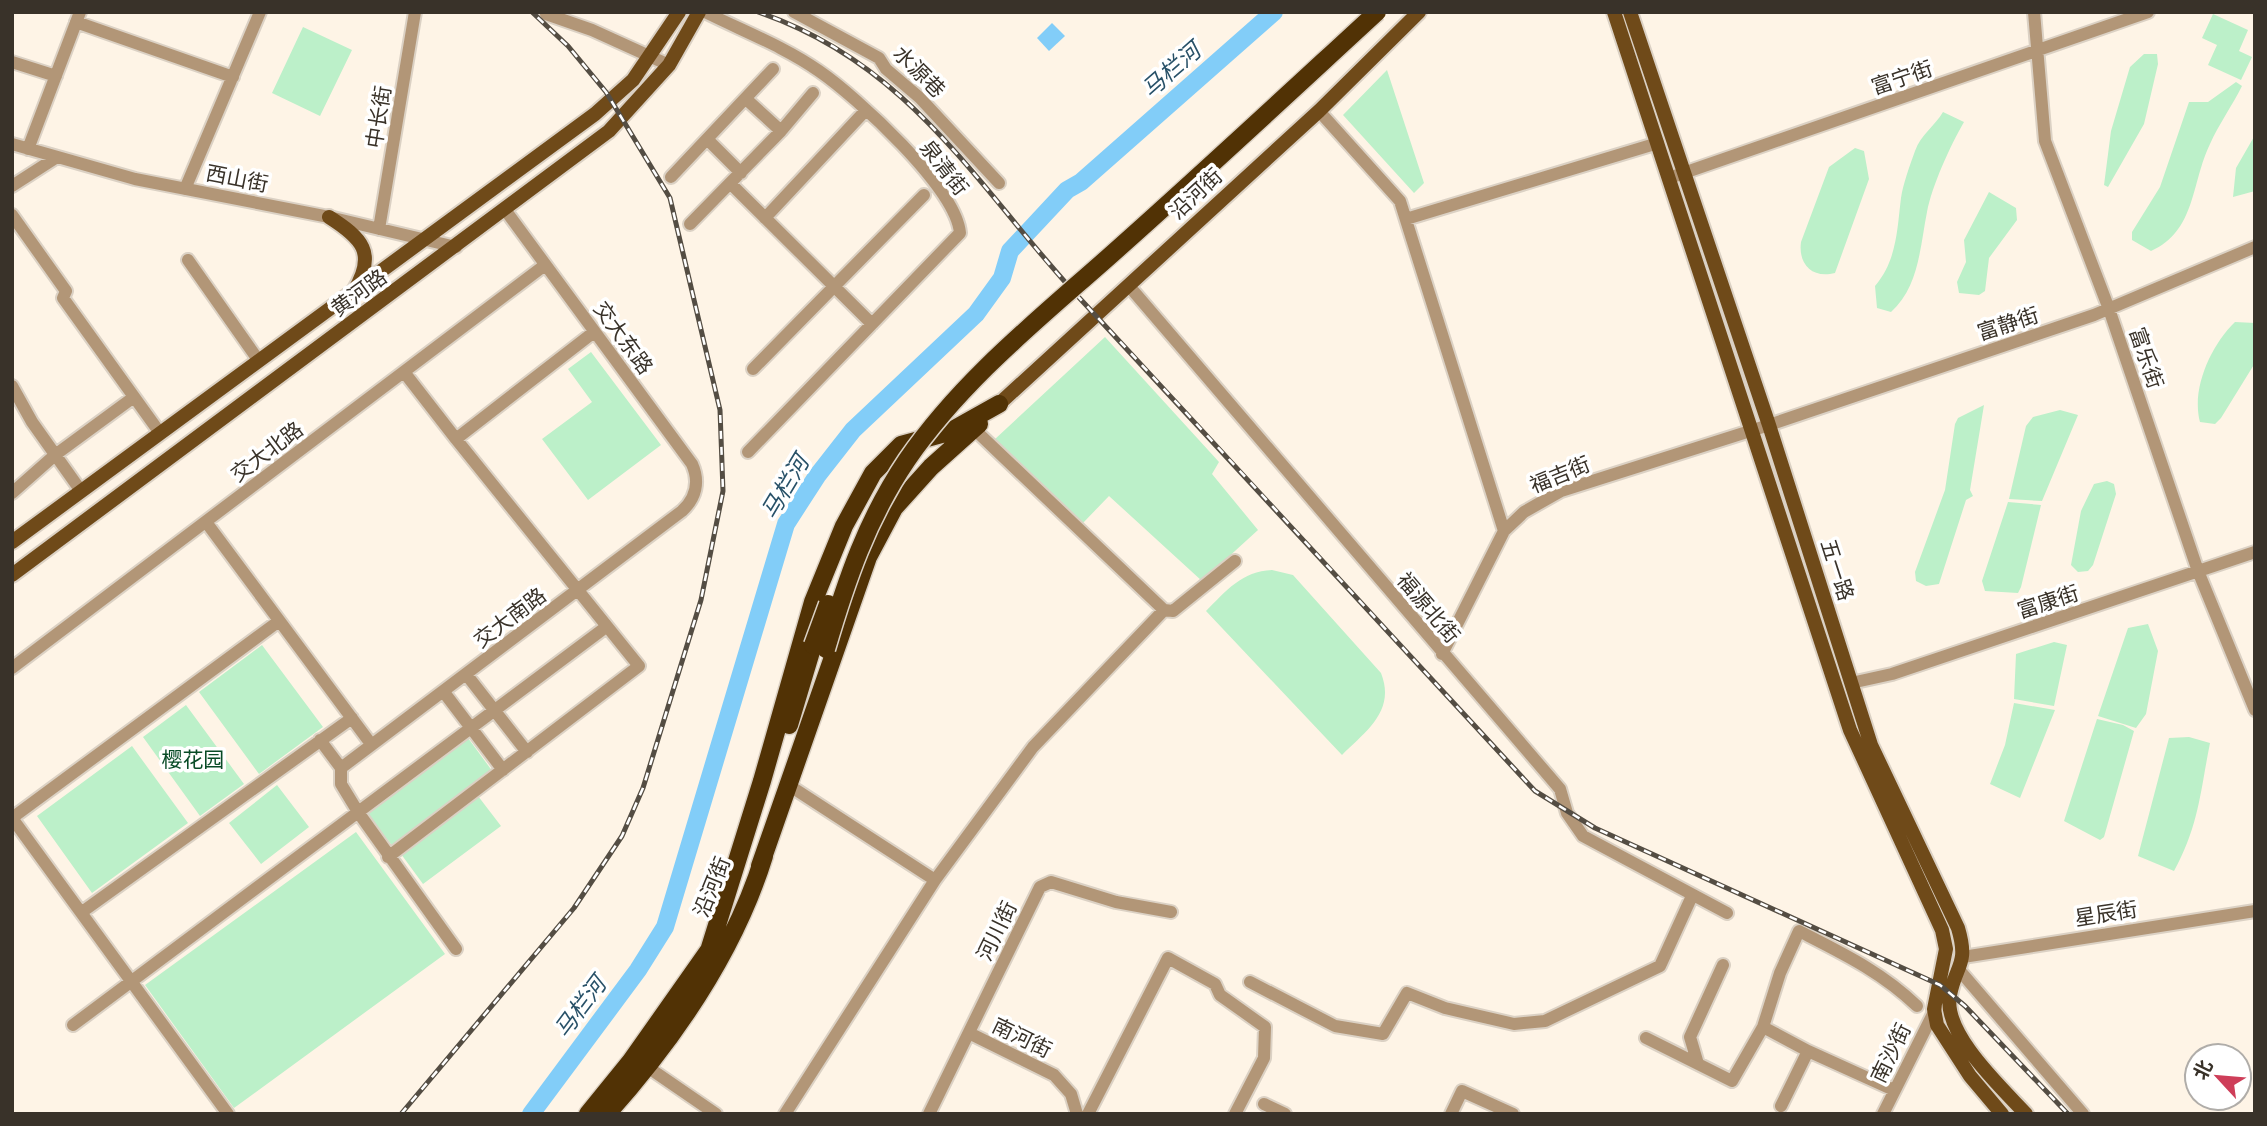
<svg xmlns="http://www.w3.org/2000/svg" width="2267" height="1126" font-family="'DM Sans','Noto Sans SC',sans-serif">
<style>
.green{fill:#bcf0c9}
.water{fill:#82cdf8}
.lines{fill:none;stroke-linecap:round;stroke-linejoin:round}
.river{stroke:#82cdf8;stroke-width:18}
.minor-casing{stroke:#dbd1c4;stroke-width:16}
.major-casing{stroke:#dbd1c4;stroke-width:18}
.highway-casing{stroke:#dbd1c4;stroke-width:21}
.minor{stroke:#b29677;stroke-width:12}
.major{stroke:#6f4a19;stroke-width:14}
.highway{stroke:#513205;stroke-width:18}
.rail-casing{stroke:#544d43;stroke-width:5}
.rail{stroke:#fff;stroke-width:2.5;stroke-dasharray:8;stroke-linecap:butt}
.highway-bridge-casing{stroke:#dbd1c4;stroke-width:21;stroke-linecap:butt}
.highway-bridge{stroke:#513205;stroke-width:18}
.labels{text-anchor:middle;stroke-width:7;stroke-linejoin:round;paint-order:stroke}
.street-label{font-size:21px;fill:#393229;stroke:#fff}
.park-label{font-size:21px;fill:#084b26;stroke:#fff}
.water-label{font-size:23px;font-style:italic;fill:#285168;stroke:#fff}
</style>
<rect width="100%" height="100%" fill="#fef4e6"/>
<path class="green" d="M2213,14l35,16 -9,21 13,6 -11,23 -33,-15 9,-20 -15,-7z
M303,27l49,23 -32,66 -48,-23z
M2144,54h13l1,10 -14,60 -36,63 -4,-2 7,-54 19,-64z
M1387,70l37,113 -10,10 -71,-78z
M2236,82l6,4c-10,20 -23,38 -32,58 -19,39 -14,87 -59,107l-19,-11v-8l28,-45 29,-85h19z
M1943,112l21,10c-14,24 -32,64 -37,90 -7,35 -8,75 -36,100l-14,-4 -2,-22c22,-26 22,-56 26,-88 2,-14 9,-33 14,-47 6,-17 20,-25 28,-39z
M2255,135v56l-22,6 3,-29z
M1855,148l9,3 5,28 -34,94c-23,6 -37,-9 -34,-31l28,-75z
M1989,192l27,16 1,12 -28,38 -4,33 -6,4 -20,-2 -2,-11 9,-20 -2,-22z
M2235,322l20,1v40l-34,55 -6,6 -15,-2c-9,-33 11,-77 35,-100z
M1105,337l114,125 -7,12 46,56 -56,51 -93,-85 -27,28 -88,-84z
M591,352l70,93 -73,55 -46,-61 50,-37 -24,-33z
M1984,405l-14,85 3,6 -7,4 -27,84 -13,2 -10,-5 -1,-9 30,-82 10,-66 3,-6z
M2060,410l18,5 -36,86 -33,-2 17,-73 7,-9z
M2107,481l7,3 2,10 -23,71 -5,6 -10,1 -7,-7 10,-54 13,-27z
M2008,502l33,3 -20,82 -3,6 -33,-2 -3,-10z
M1272,570l21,5 88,98c15,38 -15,58 -39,82l-136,-144c20,-20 36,-40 66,-41z
M2148,624l10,27 -12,63 -10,14 -38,-12 30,-88z
M2054,642l13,3 -13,61 -40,-7 2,-45z
M262,645l61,82 -64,47 -60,-82z
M2014,703l41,7 -35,88 -30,-14 15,-39z
M186,705l58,79 -44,32 -57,-79z
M2097,719l26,6 11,6 -30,106 -4,3 -36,-19z
M2189,737l21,6c-10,50 -11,82 -36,128l-36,-15 31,-118z
M468,738l25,34 -100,75 -25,-33z
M132,746l56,77 -96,70 -55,-77z
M277,785l32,42 -48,37 -32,-41z
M478,796l23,30 -78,58 -22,-30z
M356,832l89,122 -211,154 -89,-123z"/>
<path class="water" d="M1052,23l13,13 -16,15 -12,-13z"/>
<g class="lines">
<path class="river" d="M531,1114l107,-144 27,-43 121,-403 31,-48 36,-46 123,-116 26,-36 8,-27 57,-61 14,-8 193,-170"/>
<g class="minor-casing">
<path id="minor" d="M705,12c38,19 80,35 114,59 38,26 137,117 141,162l-212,219
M794,12l85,46 7,11 34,29 79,85
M2034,12l11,129 64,168 89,262 57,139
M546,14l46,16 77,35
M76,22l157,55
M12,62l44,14
M746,99l35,32
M1319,111l81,90 104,330
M708,140l33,33
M12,144l123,35 194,38 127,30
M28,149l52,-137
M1675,176l473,-164
M671,177l102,-108
M731,184l141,140
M12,186l45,-29
M185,189l75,-177
M12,215l54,76 -3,7 97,135
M765,218l101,-108
M1406,219l252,-76
M690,224l91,-93 32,-38
M379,229l36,-217
M188,260l71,101
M1129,286l431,503 7,24 16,23 144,77
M753,369l171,-174
M404,372l52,67 138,-107
M12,386l20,36 49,69
M974,429l190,181
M12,493l43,-38 79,-58
M206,522l165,222
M1442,654l62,-123 20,-19 37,-21 208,-66 325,-110 161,-68
M12,668l533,-403
M466,674l61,78
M1851,683l41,-9 363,-122
M443,691l60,79
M320,740l21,28v16l17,28 98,137
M341,768l341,-257c14,-13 18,-29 10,-47l-186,-253
M790,786l145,94
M12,818l216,296
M12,818l267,-197
M388,857l251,-191 -183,-227
M82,912l270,-194
M1963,957l292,-46
M1960,971l123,143
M1250,982l85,44 48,8 24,-41 38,15 69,16 31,-3 115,-55 32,-70
M73,1025l533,-398
M1763,1027l45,24
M969,1033l85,42 17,19 6,20
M1646,1038l86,43 31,-54 17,-54 19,-42c43,22 83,41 118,75
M1698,1064l-8,-27 33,-72
M649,1068l67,46
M1264,1104l21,10
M1781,1106l27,-55 86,39
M785,1114l150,-234 98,-133 131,-137 9,1 62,-50
M929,1114l111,-227 11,-5 65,20 55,10
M1088,1114l80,-156 47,26 5,11 45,32 -1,31 -29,56
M1451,1114l11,-23 51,23
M1883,1114l53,-106"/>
</g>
<g class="major-casing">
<path id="major" d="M1614,12l236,718 92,200 4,19 -12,60 3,16 33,51 32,38
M1630,12l139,413 102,320 87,183c11,37 -2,36 -8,67 -8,38 52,93 76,119
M329,217c33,21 48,36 25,74
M999,404l320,-293 100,-99
M12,542l583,-428 38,-34 46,-68
M12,575l597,-444 60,-66 30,-53"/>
</g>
<g class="highway-casing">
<path id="highway" d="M789,725l24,-80
M760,866l108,-309 26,-49 37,-41 48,-43
M708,954l54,-173 51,-179 31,-76 29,-53 28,-28 48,-13 50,-28
M588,1114l43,-53 81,-115
M607,1114c68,-76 127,-161 157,-258"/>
</g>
<use href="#minor" class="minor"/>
<use href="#major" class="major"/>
<use href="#highway" class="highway"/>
<g class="rail-casing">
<path id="rail" d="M758,12c156,53 221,179 327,292 151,162 300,325 450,487l60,37 345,157 25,21 103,108
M401,1114l173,-206 48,-72 21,-48 58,-188 22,-109 -3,-81 -50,-212 -64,-106 -38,-46 -36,-34"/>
</g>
<use href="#rail" class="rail"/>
<g class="highway-bridge-casing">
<path id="highway-bridge" d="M813,645l15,-41
M826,649c20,-68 41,-130 81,-189 55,-80 133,-142 205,-206 89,-79 177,-161 265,-242"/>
</g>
<use href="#highway-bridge" class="highway-bridge"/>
</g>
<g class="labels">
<g class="street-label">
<text transform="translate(919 72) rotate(45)" y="7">水源巷</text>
<text transform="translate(1902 78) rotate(-19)" y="7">富宁街</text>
<text transform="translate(379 117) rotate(-81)" y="7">中长街</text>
<text transform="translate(944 168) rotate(52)" y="7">泉清街</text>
<text transform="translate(237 179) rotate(11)" y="7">西山街</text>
<text transform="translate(1196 194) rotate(-43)" y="7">沿河街</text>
<text transform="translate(359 293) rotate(-36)" y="7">黄河路</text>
<text transform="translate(2008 324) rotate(-18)" y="7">富静街</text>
<text transform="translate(623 338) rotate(54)" y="7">交大东路</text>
<text transform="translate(2146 358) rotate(71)" y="7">富乐街</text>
<text transform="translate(267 452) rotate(-37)" y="7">交大北路</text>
<text transform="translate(1560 475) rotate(-22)" y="7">福吉街</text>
<text transform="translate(1837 570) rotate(72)" y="7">五一路</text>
<text transform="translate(2048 602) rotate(-18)" y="7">富康街</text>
<text transform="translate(1428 608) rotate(50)" y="7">福源北街</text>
<text transform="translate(510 618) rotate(-37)" y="7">交大南路</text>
<text transform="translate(712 887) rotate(-68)" y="7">沿河街</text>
<text transform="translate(2106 914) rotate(-9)" y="7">星辰街</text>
<text transform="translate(997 931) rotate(-64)" y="7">河川街</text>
<text transform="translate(1022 1038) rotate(26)" y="7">南河街</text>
<text transform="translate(1891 1053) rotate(-64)" y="7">南沙街</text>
</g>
<g class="park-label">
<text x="193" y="767">樱花园</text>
</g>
<g class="water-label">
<text transform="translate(1171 70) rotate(-41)" y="8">马栏河</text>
<text transform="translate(785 487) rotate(-59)" y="8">马栏河</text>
<text transform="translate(580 1007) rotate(-53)" y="8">马栏河</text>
</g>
</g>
<rect width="2267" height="1126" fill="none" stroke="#393229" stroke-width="28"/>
<g transform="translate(2218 1077) rotate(296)"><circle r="33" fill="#ffffff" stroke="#b0ada9" stroke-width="2"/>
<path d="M0-5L12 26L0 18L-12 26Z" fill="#ce3e59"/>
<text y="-10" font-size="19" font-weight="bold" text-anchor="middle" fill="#393229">北</text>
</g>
</svg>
